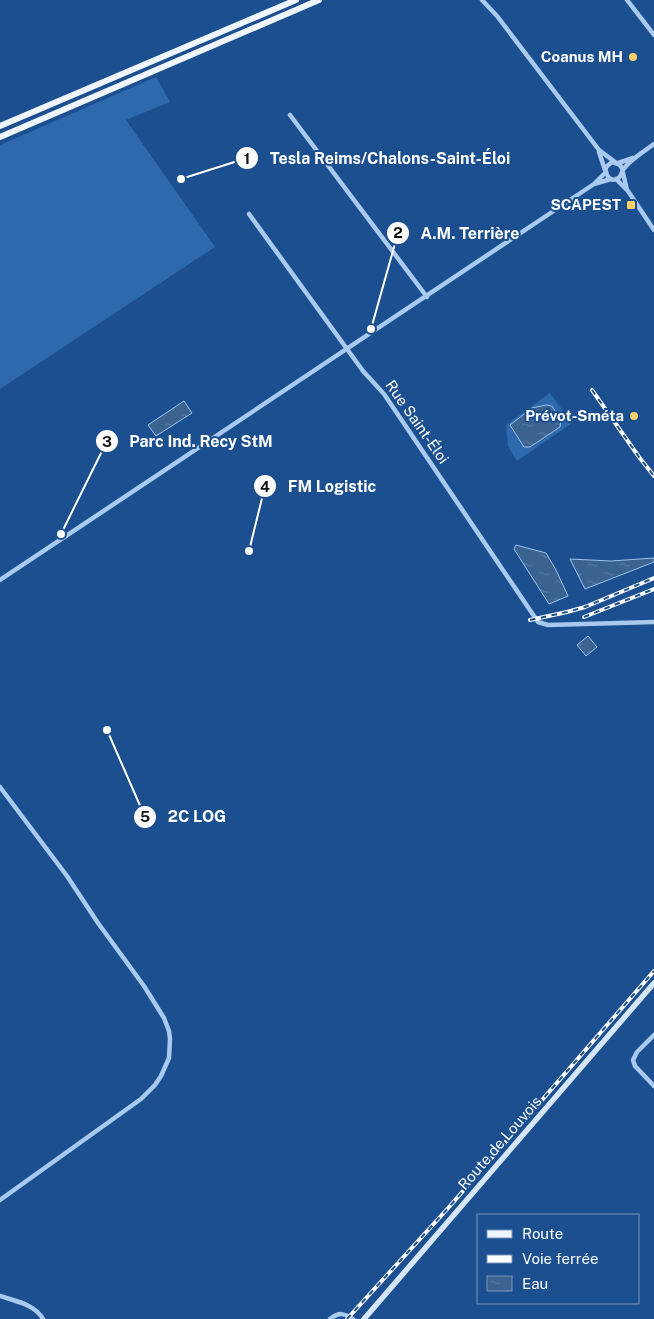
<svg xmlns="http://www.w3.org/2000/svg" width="654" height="1319" font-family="'Public Sans',sans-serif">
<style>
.grass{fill:#2e69ad}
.water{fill:url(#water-ripples);stroke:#9cc4f0}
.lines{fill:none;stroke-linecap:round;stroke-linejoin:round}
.street{stroke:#a9c9ee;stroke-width:4.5}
.secondary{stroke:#d6e6fa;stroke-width:5.5}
.primary{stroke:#f0f6ff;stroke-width:6}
.rail-casing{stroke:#fff;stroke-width:4}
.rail{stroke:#1b4f8f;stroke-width:2;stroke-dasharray:5.5;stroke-linecap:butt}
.poi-dot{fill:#ffd166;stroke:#1b4f8f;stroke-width:2}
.labels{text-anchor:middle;stroke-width:4;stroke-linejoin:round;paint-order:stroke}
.poi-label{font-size:15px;font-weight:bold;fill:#fff;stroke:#1b4f8f;text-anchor:end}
.street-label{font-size:15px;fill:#fff;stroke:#1b4f8f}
.leader{fill:none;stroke:#fff;stroke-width:2}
.callout-dot{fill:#fff;stroke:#1b4f8f;stroke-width:2}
.mark-label{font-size:15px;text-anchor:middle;font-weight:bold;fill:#111}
.callout-label{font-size:16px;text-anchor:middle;font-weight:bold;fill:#fff;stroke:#1b4f8f;stroke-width:4;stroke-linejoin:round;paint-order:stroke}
</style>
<defs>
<pattern id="water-ripples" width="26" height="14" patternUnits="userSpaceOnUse" patternTransform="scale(1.25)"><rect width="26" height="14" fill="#3c6290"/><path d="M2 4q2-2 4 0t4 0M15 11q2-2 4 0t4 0" fill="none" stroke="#597aa1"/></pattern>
</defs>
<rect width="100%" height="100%" fill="#1b4f8f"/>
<path class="grass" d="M156,77l14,25 -44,18 89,127 -215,142v-244z
M550,393l22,30 -55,38 -9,-15 -2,-21z"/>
<path class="water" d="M184,401l8,12 -36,23 -8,-11z
M546,405l6,1 9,14 -1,7 -30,20h-6l-14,-22 22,-17z
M516,545l30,8 10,17 12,26 -19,8 -35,-55z
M654,558v4l-69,27 -15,-30 41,2z
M588,636l9,11 -11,9 -9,-11z"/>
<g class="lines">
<path class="street" d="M482,0l15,16 102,134 16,12
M627,0l27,35
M290,115l137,182
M599,152l6,18
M618,163l15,-5
M623,170l-3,-5 -8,-3 -6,5c-1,7 3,15 11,12 5,-2 4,-6 6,-9 5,-9 23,-20 31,-26
M623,173l4,17
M616,179l12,12 26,39
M595,183l11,-11
M249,214l114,157 21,23 154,228 10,3 106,-3
M0,580l594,-396 17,-5
M0,787l67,89 31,47 46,63 20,32 5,13 1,8 -1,19 -8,18 -6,9 -14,14 -141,101
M654,1035l-17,17 -4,8 2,6 19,20
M0,1296c15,5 34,8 43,23
M330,1319c9,-7 14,-6 23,0"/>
<path class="secondary" d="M364,1319l290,-336"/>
<path class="primary" d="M0,126l296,-126
M0,137l319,-137"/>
<g class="rail-casing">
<path id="rail" d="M592,390l47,67 15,19
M584,617l70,-28
M530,620l37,-8 18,-5 69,-29
M347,1319l103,-113 204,-235"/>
</g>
<use href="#rail" class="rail"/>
</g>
<g class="poi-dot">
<circle cx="633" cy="57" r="5"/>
<rect x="626" y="200" width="10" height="10" rx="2.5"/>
<circle cx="634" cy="416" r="5"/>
</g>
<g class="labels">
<g class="poi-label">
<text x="623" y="62">Coanus MH</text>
<text x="621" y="210">SCAPEST</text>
<text x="624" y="421">Prévot-Sméta</text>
</g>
<g class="street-label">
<text transform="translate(417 422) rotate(55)" y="5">Rue Saint-Éloi</text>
<text transform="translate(500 1143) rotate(-49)" y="5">Route de Louvois</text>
</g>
</g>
<path class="leader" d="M181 179L247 158M371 329L398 233M61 534L107 441M249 551L265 486M107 730L145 817"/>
<g class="callout-dot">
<circle cx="181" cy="179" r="5"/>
<circle cx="371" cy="329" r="5"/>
<circle cx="61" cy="534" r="5"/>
<circle cx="249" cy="551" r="5"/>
<circle cx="107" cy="730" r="5"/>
<circle cx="247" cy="158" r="12"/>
<circle cx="398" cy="233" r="12"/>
<circle cx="107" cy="441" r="12"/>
<circle cx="265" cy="486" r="12"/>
<circle cx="145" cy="817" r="12"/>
</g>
<g class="mark-label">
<text x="247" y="164">1</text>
<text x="398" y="238">2</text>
<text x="107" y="447">3</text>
<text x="265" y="492">4</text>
<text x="145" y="822">5</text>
</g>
<g class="callout-label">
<text x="390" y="164">Tesla Reims/Chalons-Saint-Éloi</text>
<text x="470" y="239">A.M. Terrière</text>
<text x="201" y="447">Parc Ind. Recy StM</text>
<text x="332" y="492">FM Logistic</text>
<text x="197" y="822">2C LOG</text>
</g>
<rect x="477" y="1214" width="162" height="90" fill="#1b4f8f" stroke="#7695bc"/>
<rect x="487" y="1230" width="25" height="8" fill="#f0f6ff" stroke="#7695bc"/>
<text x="522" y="1239" font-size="15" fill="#ffffff">Route</text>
<rect x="487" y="1255" width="25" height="8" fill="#ffffff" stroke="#7695bc"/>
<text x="522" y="1264" font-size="15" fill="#ffffff">Voie ferrée</text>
<rect x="487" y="1276" width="25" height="15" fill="url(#water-ripples)" stroke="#7695bc"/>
<text x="522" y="1289" font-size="15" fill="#ffffff">Eau</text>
</svg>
